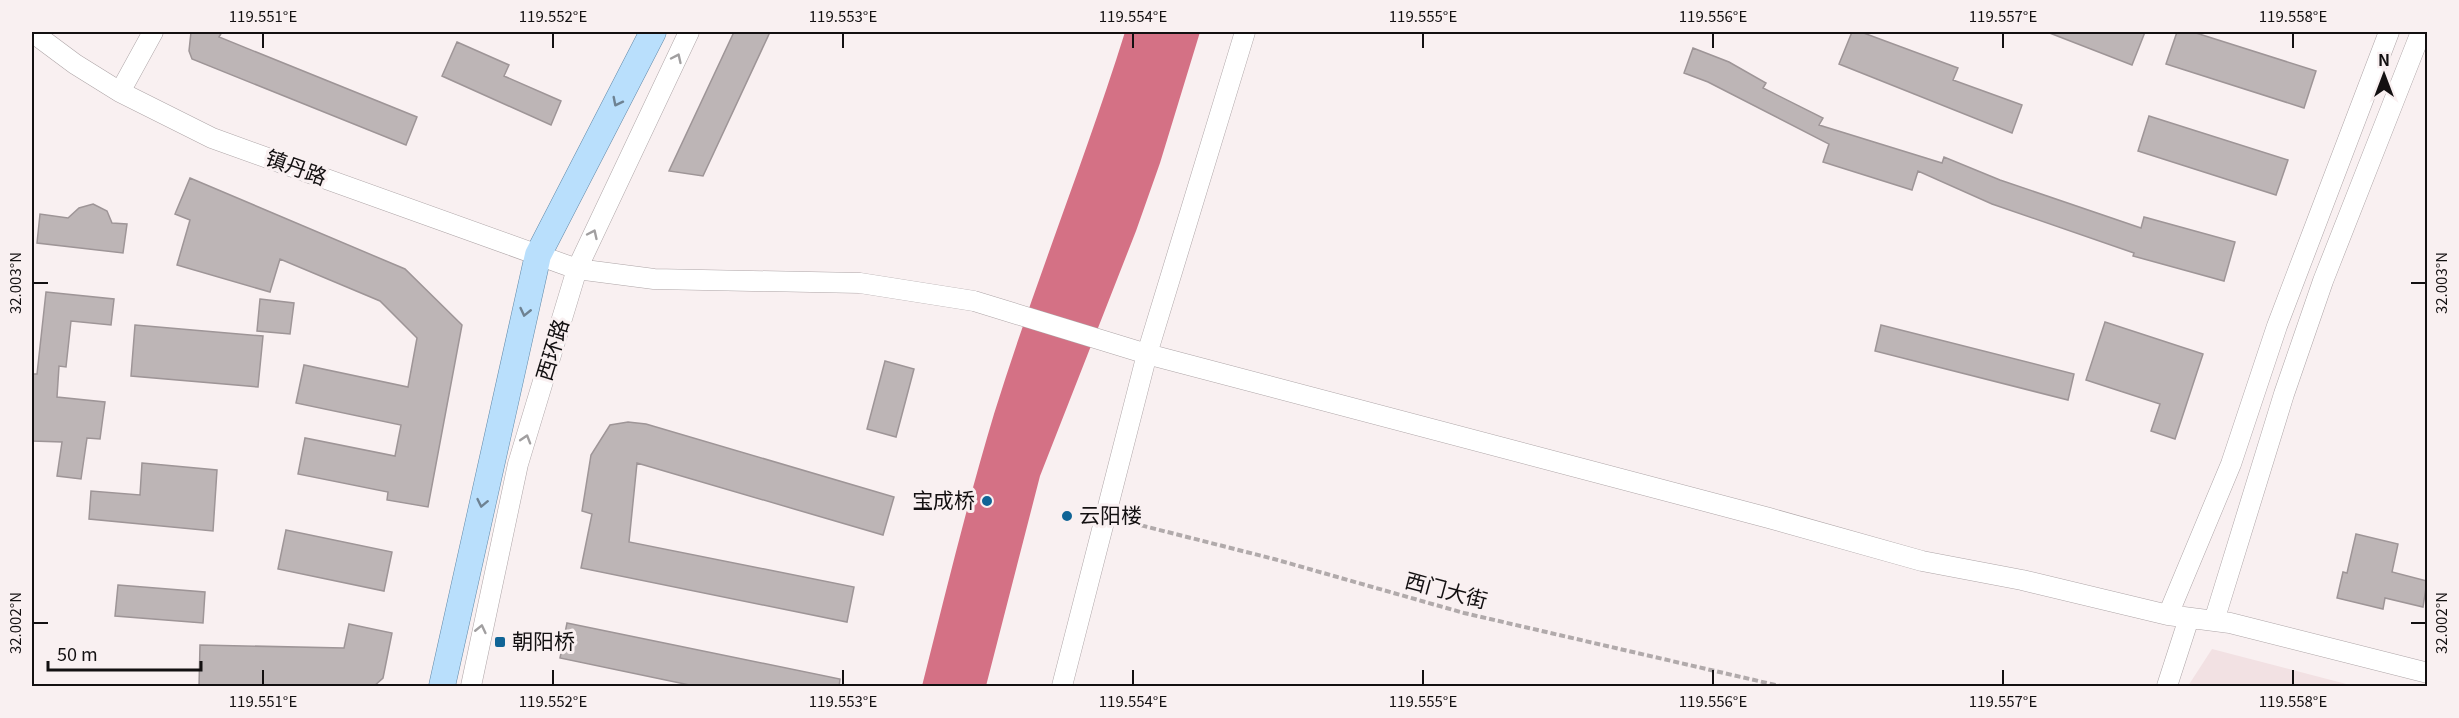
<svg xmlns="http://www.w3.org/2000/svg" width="2459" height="718" font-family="Georgia,'Noto Sans SC',serif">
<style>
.built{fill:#f2e1e3}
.water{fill:#d47185}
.building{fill:#bdb5b6;stroke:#9e9597;stroke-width:1.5}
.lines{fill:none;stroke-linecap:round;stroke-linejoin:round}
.minor-casing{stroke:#aea5a7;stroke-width:21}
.major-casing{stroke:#6189a8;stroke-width:27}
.path{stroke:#b1aaab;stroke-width:4;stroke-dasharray:6 3;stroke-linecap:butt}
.minor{stroke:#fff;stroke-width:20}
.major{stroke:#b9dffc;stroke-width:26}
.oneway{stroke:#a19fa0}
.oneway2{stroke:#6e8292}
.ticks{fill:none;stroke:#131011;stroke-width:2}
.poi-dot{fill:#106496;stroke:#f9f0f1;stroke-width:2}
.labels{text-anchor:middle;stroke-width:6;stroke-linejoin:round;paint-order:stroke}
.street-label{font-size:21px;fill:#131011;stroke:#f9f0f1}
.poi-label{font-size:21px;fill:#131011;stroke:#f9f0f1;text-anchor:start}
.neatline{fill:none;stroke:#131011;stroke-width:2}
.ticks-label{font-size:15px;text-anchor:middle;fill:#131011}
</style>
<rect width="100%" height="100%" fill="#f9f0f1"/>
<path class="built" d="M2212,649l142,37h-166z"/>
<path class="water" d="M1125,32h75l-40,131 -24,68 -96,245 -54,210h-64c23,-91 45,-182 72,-272 40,-129 91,-254 131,-382z"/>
<path class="building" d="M191,32h31l-3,5 198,80 -11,28 -214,-86 -3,-8z
M734,32h36l-67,144 -34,-5z
M1852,32h9l97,36 -5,12 69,25 -10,28 -173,-69z
M2047,32h98l-13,33z
M2177,32h16l123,39 -12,37 -138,-44z
M457,42l52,23 -5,11 57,25 -10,24 -109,-49z
M1693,48l36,14 37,21 -3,5 60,30 -4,7 123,38 2,-6 56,23 141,48 3,-11 91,25 -11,39 -91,-25 1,-3 -142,-49 -74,-33 -6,19 -89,-28 6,-18 -121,-62 -24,-9z
M2149,116l139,44 -12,35 -138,-44z
M190,178l215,91 57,56 -34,182 -41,-7 1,-8 -90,-18 7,-36 90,18 6,-31 -105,-22 8,-38 104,22 9,-49 -37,-37 -100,-42 -10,33 -93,-27 13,-45 -15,-6z
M93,204l14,7 5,12 15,1 -4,29 -86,-10 3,-29 28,4 11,-10z
M46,292l68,7 -3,26 -40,-4 -5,46 -7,-1 -2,31 48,5 -5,37 -13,-1 -6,41 -24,-3 5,-34 -30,-1v-67h5z
M260,299l34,4 -4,31 -33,-3z
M2105,322l98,32 -28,85 -24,-8 9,-27 -74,-24z
M135,325l128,11 -5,51 -127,-11z
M1881,325l193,49 -6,26 -193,-49z
M885,361l29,8 -18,68 -29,-8z
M628,422l18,2 248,73 -11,38 -246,-72 -8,79 225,45 -7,35 -266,-54 11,-54 -10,-3 9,-56 19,-30z
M142,463l75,7 -4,61 -124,-12 2,-28 49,4z
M286,530l106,22 -8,39 -106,-22z
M2356,534l42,10 -6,28 35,9 -4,26 -38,-9 -2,11 -46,-11 6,-26 4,1z
M118,585l87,7 -2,31 -88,-7z
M567,623l273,56 -1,8h-140l-139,-29z
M349,624l43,9 -9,45 -10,9h-174l1,-42 144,3z"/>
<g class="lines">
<g class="minor-casing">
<path id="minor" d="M32,32l43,32 45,28 92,46 365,131 77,10 206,4 114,18 173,53 622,164 153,43 100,19 146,35 63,-151 46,-138 112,-294
M120,92l33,-60
M2168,615l62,8 198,50
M2214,621l70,-227 39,-113 98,-249
M471,686l47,-222 59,-195 112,-237
M1062,686l85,-332 98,-322
M2167,686l22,-68"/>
</g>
<g class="major-casing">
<path id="major" d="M442,686l96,-431 115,-223"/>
</g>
<path class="path" d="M1124,521l150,38 190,54 316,73"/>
<use href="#minor" class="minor"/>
<use href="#major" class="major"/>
</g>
<defs><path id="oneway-chevron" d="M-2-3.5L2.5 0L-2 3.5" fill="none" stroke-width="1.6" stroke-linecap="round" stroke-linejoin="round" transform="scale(1.5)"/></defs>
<g class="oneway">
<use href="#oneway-chevron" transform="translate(677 58) rotate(-65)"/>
<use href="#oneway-chevron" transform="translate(593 234) rotate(-65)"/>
<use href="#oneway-chevron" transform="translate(526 439) rotate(-73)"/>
<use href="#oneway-chevron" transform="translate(481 629) rotate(-77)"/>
</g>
<g class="oneway2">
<use href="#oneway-chevron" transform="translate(617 102) rotate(117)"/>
<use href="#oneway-chevron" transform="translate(525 312) rotate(103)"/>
<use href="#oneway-chevron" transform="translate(482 503) rotate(102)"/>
</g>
<path class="ticks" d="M263,33v15M553,33v15M843,33v15M1133,33v15M1423,33v15M1713,33v15M2003,33v15M2293,33v15M33,283h15M2411,283h15M33,623h15M2411,623h15M263,670v15M553,670v15M843,670v15M1133,670v15M1423,670v15M1713,670v15M2003,670v15M2293,670v15"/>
<g class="poi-dot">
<circle cx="987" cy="501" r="6"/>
<circle cx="1067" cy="516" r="6"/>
<rect x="494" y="636" width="12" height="12" rx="3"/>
</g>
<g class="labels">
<g class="street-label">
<text transform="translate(296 168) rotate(20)" y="7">镇丹路</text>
<text transform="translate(553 350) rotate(-73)" y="7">西环路</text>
<text transform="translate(1446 591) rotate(15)" y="7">西门大街</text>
</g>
<g class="poi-label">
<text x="975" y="508" text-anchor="end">宝成桥</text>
<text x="1079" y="523">云阳楼</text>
<text x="512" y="649">朝阳桥</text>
</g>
</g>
<rect width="2459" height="718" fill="none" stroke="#f9f0f1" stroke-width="66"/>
<g transform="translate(2384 75)" stroke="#f9f0f1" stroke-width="4.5" paint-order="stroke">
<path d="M0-4.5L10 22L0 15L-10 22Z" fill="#131011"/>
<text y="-9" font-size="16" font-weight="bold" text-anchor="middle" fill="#131011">N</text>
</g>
<path d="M48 661v9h153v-9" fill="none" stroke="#131011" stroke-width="3"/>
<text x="57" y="661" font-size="18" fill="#131011" stroke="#f9f0f1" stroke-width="4.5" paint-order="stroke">50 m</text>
<rect x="33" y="33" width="2393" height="652" class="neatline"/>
<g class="ticks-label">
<text x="263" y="22">119.551°E</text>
<text x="553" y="22">119.552°E</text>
<text x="843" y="22">119.553°E</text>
<text x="1133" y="22">119.554°E</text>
<text x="1423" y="22">119.555°E</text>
<text x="1713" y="22">119.556°E</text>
<text x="2003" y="22">119.557°E</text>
<text x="2293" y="22">119.558°E</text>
<text transform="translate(16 283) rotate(-90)" y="5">32.003°N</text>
<text transform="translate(2442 283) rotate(-90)" y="5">32.003°N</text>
<text transform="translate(16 623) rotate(-90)" y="5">32.002°N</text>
<text transform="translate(2442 623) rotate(-90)" y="5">32.002°N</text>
<text x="263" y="707">119.551°E</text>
<text x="553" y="707">119.552°E</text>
<text x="843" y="707">119.553°E</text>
<text x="1133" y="707">119.554°E</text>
<text x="1423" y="707">119.555°E</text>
<text x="1713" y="707">119.556°E</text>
<text x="2003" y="707">119.557°E</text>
<text x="2293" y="707">119.558°E</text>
</g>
</svg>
